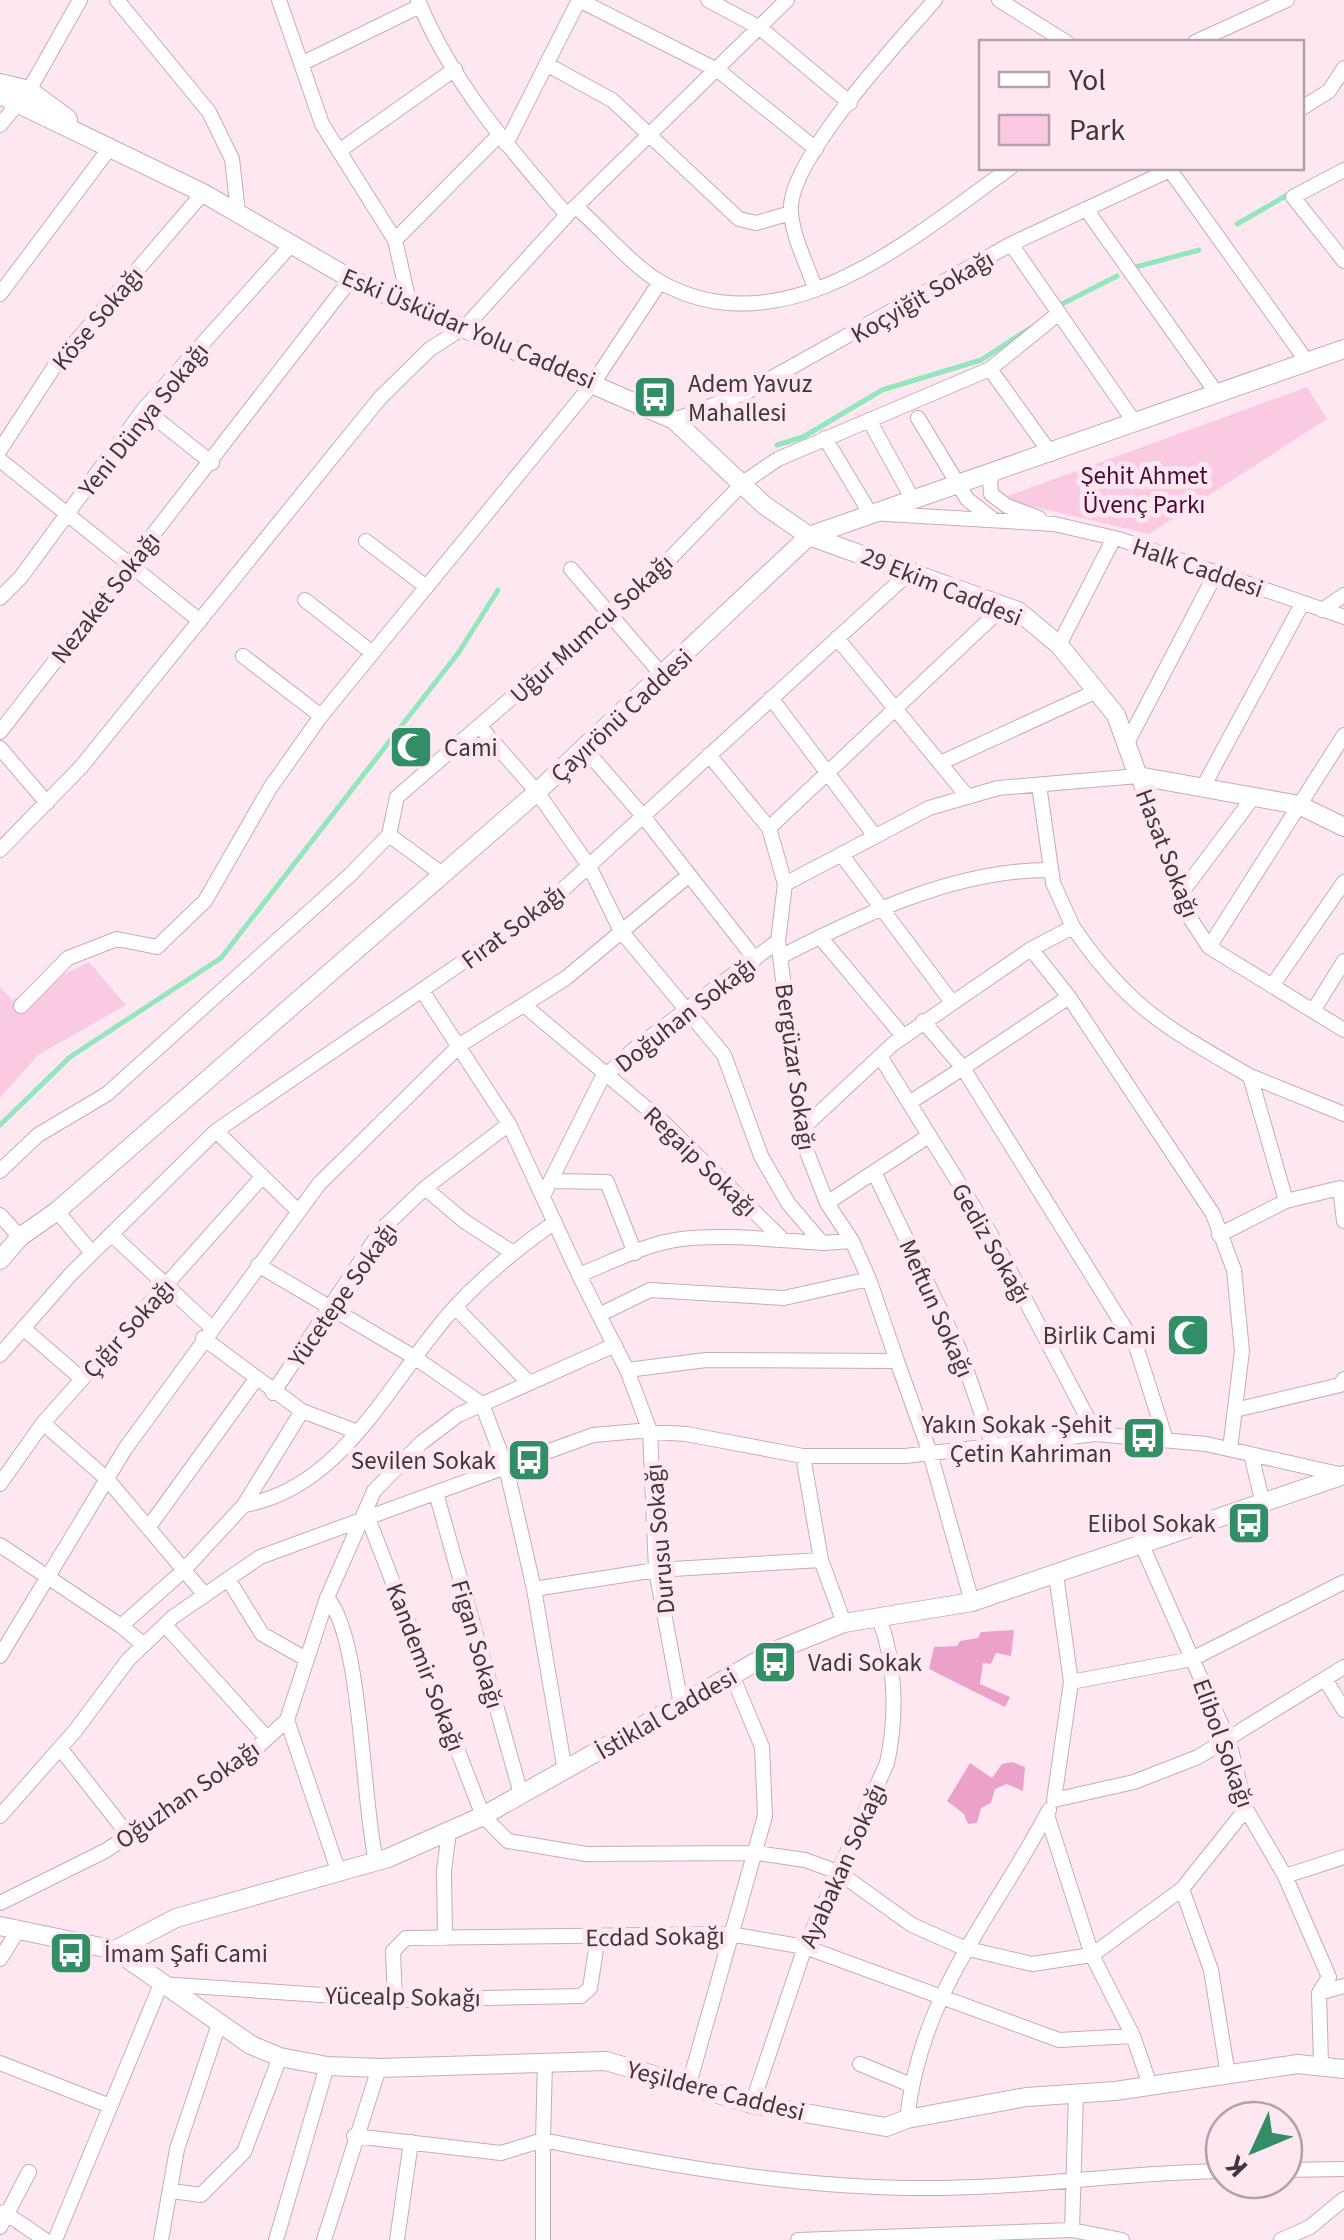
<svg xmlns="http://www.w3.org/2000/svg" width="1344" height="2240" font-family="'Source Sans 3',sans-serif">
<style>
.green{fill:#facae2}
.forest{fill:#eca2c8}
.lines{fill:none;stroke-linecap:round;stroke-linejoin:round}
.stream{stroke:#94e6bd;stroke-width:5}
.minor-casing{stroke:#c7abb9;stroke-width:16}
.tertiary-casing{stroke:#c7abb9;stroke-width:20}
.minor{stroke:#fff;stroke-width:14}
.tertiary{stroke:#fff;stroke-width:18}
.labels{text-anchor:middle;stroke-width:10;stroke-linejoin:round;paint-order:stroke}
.street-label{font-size:25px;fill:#41363b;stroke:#ffe7f2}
.poi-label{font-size:25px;fill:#41363b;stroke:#ffe7f2;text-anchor:start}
.park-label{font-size:25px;fill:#4b0b34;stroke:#ffe7f2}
</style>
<rect width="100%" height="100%" fill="#ffe7f2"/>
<path class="green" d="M1307,387l20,32 -178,115 -139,-33 -2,-5z
M89,962l37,43 -88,50 -38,43v-111l12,13z"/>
<path class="forest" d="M1014,1630l-3,26 -15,-3 -5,11 -8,-1 -3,21 30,13 -5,10 -76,-38 5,-22 23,-1 3,-5 18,-3 3,-6z
M1012,1762l13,5 -2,24 -16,-7 -12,5 -4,14 -10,5 -4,15 -9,1 -4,-10 -17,-13 23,-38 22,15 10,-14z"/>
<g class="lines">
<path class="stream" d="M1237,224l52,-30
M1132,268l67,-18
M1062,304l55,-28
M777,445l26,-8 79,-47 99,-30 51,-33
M0,1125l70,-68 151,-99 238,-306 39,-62"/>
<g class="minor-casing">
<path id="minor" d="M117,0l92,112 23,47 6,53
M279,0l43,124 73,116 14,62
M418,0c33,82 92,149 149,215
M579,0l140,71 97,78
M708,0l52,28 90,75
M999,0l67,42
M1195,42l92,-42
M301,64l119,-58
M546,64l66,36 127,119 17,4 35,-10
M1302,108l27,-17 15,-23
M0,125l29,-35 51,-90
M506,144l73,-144
M339,151l116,-82
M1344,170l-51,27 51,64
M576,207c25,21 58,61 86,76 124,68 252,-47 348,-115
M1086,209l132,186
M395,240l103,-104
M1011,244l124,179
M815,288c-8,-24 -25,-56 -24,-81 1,-51 109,-167 144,-207
M0,294l109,-145
M990,369l61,85
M144,409l68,54
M918,418l49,81 23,18
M674,420l71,-27 266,-149 159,-74 138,193
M869,420l43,78
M825,438l45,75 184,11 65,15 225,78
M0,450l54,-83 149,-174
M0,460l200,161
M997,471l-7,8 1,15 16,12 32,12
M366,541l59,45
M571,569l92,107
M0,598l21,-21 123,-168 147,-164
M305,600l65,51
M1004,606l-235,222 16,56 144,-76 69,-20 140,-12 44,130 27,41 135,83
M1322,610l22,-15
M837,638l130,158
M1059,645l55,-107
M243,656l78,60
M771,698l104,138
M481,728l56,64 52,74 32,65 103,124 37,101 27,47 34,40 30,-2 17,38 -85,19 -134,-8 -51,25 28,55 79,-10 191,1 33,92 42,149
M0,732l351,-453
M1127,743l89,-170
M0,748l47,55
M584,748l59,68 112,143
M709,755l60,73
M940,763l157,-72
M1039,785l14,98 20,44
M1202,789l100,-185
M389,835l53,39
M0,850l81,-83 299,-369 50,-49 36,-23 101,-111 220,-215
M841,854l110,147
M1179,896l73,-97
M820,937l83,99
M778,941l27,206 22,56 25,38
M1209,947l135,-212
M1031,949l42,-22c55,81 94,101 177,149l36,125
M780,957c84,-43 176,-88 271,-87
M1272,986l72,-104
M423,992l86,132 70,151
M21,1006l47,-48 49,-19 40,8 48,-46 65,-113 51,-72 273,-334 66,-100
M525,1006l138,116 120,118
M1313,1011l31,-50
M880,1056l111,179 105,199
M1250,1076l94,38
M909,1103l54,-35 -40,-47
M803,1128l90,-84 138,-95 38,48
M216,1131l82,80
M0,1171l38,-36 69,-41 243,-219 39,-40 8,-38 259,-224 88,-91 34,-23 212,-90 69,-56
M875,1174l84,175 34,97
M551,1181l56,1 28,71
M425,1188l39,33 48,31
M543,1196l58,-116 32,-30 145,-109 7,-57
M827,1203l100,-66
M57,1211l35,42
M0,1215l20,22
M111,1234l100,93
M1219,1235l67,-34 54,-13 4,33
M258,1265l156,92 68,47 24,63 28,122 122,-19 165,-10
M869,1279l28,82
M455,1307l74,76
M599,1315l-20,-40c33,-13 68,-32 103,-36 46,-5 94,1 140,4
M23,1328l59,51
M203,1338l99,73 -58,94c101,-17 148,-130 212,-199 30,-32 63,-59 99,-84
M0,1355l70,-80 146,-144 330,-226 366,-335
M627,1370l23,61 6,139 25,134
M273,1393l109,-164 43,-41 84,-64
M1235,1410l105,-25 4,-6
M302,1411l53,20
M43,1423l64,56 98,116
M1166,1440l-30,-94 -173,-278 106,-71 144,217 21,56 8,81 -12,98
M1251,1454l11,46
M803,1456l18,104 23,63
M0,1484l43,-61 219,-246
M436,1493l85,301
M368,1518l115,298 25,25 78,13 171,-1 48,7 33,12 74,53 52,23 68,16 60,-9 -45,-140
M148,1528l108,-149
M1141,1543l88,199 17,67 39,67 44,101 -10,16
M0,1545l121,81
M1056,1575l15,107 -17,118 80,-18 64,-25 146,-90
M228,1579l34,55 44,25
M534,1589l31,182
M327,1598c35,37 35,205 49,263
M165,1625l102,113
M144,1645l-23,-19 62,-55 61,-66
M0,1656l125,-207 194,-265 141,-139 106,-67 122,-102
M1325,1679l19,31
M1071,1682l121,-23 152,-77
M287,1720l51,150
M60,1748l69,88
M0,1816l75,-85 53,-71 45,-43 87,-60 333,-122 46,-4 47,3 117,22h102l191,-22 110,10 137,31
M1285,1876l59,-19
M1182,1889l64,-80
M0,1903l105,-52 136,-89 46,-42 40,-122 47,-107 47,-48 37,-28 157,-70
M445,1938l-1,-68 5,-38
M0,1959l19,-30
M1319,1993l2,70
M1319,1993l25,-7
M395,2000l-2,-49 13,-13 324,-4 75,13 254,93 74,-4
M0,2063l110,43
M860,2064l51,21
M689,2084l76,-268 -3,-69 -30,-72
M1150,2085l-17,-49 -41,-81 90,-66 29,81 17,105
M752,2104l53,-157 82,-184c10,-45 9,-99 -7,-142
M907,2119c14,-127 86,-202 142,-309
M354,2136l147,17 42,-13 2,-79
M1284,2170l60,-1
M172,2191l29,4 43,-43 36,-95
M4,2212l41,28
M0,2227l29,-55
M1072,2230l4,-136
M55,2240l106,-256 234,16 186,-4 9,-8 8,-51
M161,2240l16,-91 42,-125
M276,2240l51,-174
M324,2240l55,-172
M397,2240l14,-98
M543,2240v-100c132,27 264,50 400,48 94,-1 187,-16 281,-17
M798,2240l274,-10 50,10
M1281,2240l29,-13 34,-28"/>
</g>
<g class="tertiary-casing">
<path id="tertiary" d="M0,83l29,7 39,29
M0,95l203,98 148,86 323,141 90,85 45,31 209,75 41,34 57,70 22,61 161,29 45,22
M0,1260l20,-23 37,-26 480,-419 272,-256 535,-187
M0,1926l115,24 136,95 29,12 47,9 52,2 227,-7 146,43 134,23 21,-8 119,-22 89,-6 183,-27 46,5
M115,1950l61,-32 212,-60 95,-42 294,-166 67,-27 128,-21 372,-127"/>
</g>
<use href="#minor" class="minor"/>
<use href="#tertiary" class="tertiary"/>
</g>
<defs>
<g id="bus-square" transform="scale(2.25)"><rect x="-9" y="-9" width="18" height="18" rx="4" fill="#318e66" stroke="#ffe7f2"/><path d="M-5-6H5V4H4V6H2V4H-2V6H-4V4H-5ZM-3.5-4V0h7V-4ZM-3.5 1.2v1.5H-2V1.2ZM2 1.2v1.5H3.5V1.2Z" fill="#fff"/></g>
<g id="mosque-square" transform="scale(2.25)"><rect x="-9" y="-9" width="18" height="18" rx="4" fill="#318e66" stroke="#ffe7f2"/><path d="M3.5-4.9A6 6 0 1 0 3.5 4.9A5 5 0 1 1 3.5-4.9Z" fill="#fff"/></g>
</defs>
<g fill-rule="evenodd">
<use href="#bus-square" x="655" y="397"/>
<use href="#mosque-square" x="411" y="747"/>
<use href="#mosque-square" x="1188" y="1335"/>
<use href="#bus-square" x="1144" y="1438"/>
<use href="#bus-square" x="529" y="1460"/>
<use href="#bus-square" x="1249" y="1523"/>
<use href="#bus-square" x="775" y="1662"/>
<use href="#bus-square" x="71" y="1953"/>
</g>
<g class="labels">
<g class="street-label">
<text transform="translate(922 296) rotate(-30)" y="9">Koçyiğit Sokağı</text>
<text transform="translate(97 318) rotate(-50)" y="9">Köse Sokağı</text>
<text transform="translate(469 328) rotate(23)" y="9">Eski Üsküdar Yolu Caddesi</text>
<text transform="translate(143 419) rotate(-51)" y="9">Yeni Dünya Sokağı</text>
<text transform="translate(1198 567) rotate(19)" y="9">Halk Caddesi</text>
<text transform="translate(942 586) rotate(22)" y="9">29 Ekim Caddesi</text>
<text transform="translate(105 597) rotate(-52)" y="9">Nezaket Sokağı</text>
<text transform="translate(591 628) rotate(-42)" y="9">Uğur Mumcu Sokağı</text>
<text transform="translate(621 715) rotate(-43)" y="9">Çayırönü Caddesi</text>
<text transform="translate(1168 853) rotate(69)" y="9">Hasat Sokağı</text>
<text transform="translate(513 926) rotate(-37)" y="9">Fırat Sokağı</text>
<text transform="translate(685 1014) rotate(-38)" y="9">Doğuhan Sokağı</text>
<text transform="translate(796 1067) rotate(82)" y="9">Bergüzar Sokağı</text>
<text transform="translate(701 1161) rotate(44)" y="9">Regaip Sokağı</text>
<text transform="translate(992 1243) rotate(60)" y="9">Gediz Sokağı</text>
<text transform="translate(342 1294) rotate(-55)" y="9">Yücetepe Sokağı</text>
<text transform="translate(937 1308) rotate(66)" y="9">Meftun Sokağı</text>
<text transform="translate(128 1328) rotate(-48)" y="9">Çığır Sokağı</text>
<text transform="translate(659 1539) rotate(-95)" y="9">Durusu Sokağı</text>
<text transform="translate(478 1644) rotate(74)" y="9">Figan Sokağı</text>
<text transform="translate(426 1667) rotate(69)" y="9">Kandemir Sokağı</text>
<text transform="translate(666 1713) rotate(-30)" y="9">İstiklal Caddesi</text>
<text transform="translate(1224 1743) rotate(70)" y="9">Elibol Sokağı</text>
<text transform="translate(187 1794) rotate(-35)" y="9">Oğuzhan Sokağı</text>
<text transform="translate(842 1865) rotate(-66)" y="9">Ayabakan Sokağı</text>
<text transform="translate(655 1936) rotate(-1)" y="9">Ecdad Sokağı</text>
<text transform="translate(403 1996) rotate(1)" y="9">Yücealp Sokağı</text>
<text transform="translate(716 2090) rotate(14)" y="9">Yeşildere Caddesi</text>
</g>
<g class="poi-label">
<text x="688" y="392">Adem Yavuz<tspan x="688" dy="29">Mahallesi</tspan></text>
<text x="444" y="756">Cami</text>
<text x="1156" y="1344" text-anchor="end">Birlik Cami</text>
<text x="1112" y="1433" text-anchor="end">Yakın Sokak -Şehit<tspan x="1112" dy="29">Çetin Kahriman</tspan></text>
<text x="496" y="1469" text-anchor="end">Sevilen Sokak</text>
<text x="1216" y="1532" text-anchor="end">Elibol Sokak</text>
<text x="808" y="1671">Vadi Sokak</text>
<text x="104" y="1962">İmam Şafi Cami</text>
</g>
<g class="park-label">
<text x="1144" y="484">Şehit Ahmet<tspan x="1144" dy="29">Üvenç Parkı</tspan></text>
</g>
</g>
<rect x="979" y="40" width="325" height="130" fill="#ffe7f2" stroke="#b3a0a9" stroke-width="2.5"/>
<rect x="999" y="72" width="50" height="15" fill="#ffffff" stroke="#b3a0a9" stroke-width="2.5"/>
<text x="1069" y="90" font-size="30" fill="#41363b">Yol</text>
<rect x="999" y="115" width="50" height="30" fill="#facae2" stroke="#b3a0a9" stroke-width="2.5"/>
<text x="1069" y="140" font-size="30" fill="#41363b">Park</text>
<g transform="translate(1254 2150) rotate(226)"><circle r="48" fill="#ffe7f2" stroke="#b3a0a9" stroke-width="2.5"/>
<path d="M0-8L18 38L0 25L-18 38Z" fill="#318e66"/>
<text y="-15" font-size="28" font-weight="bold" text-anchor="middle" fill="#41363b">K</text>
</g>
</svg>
